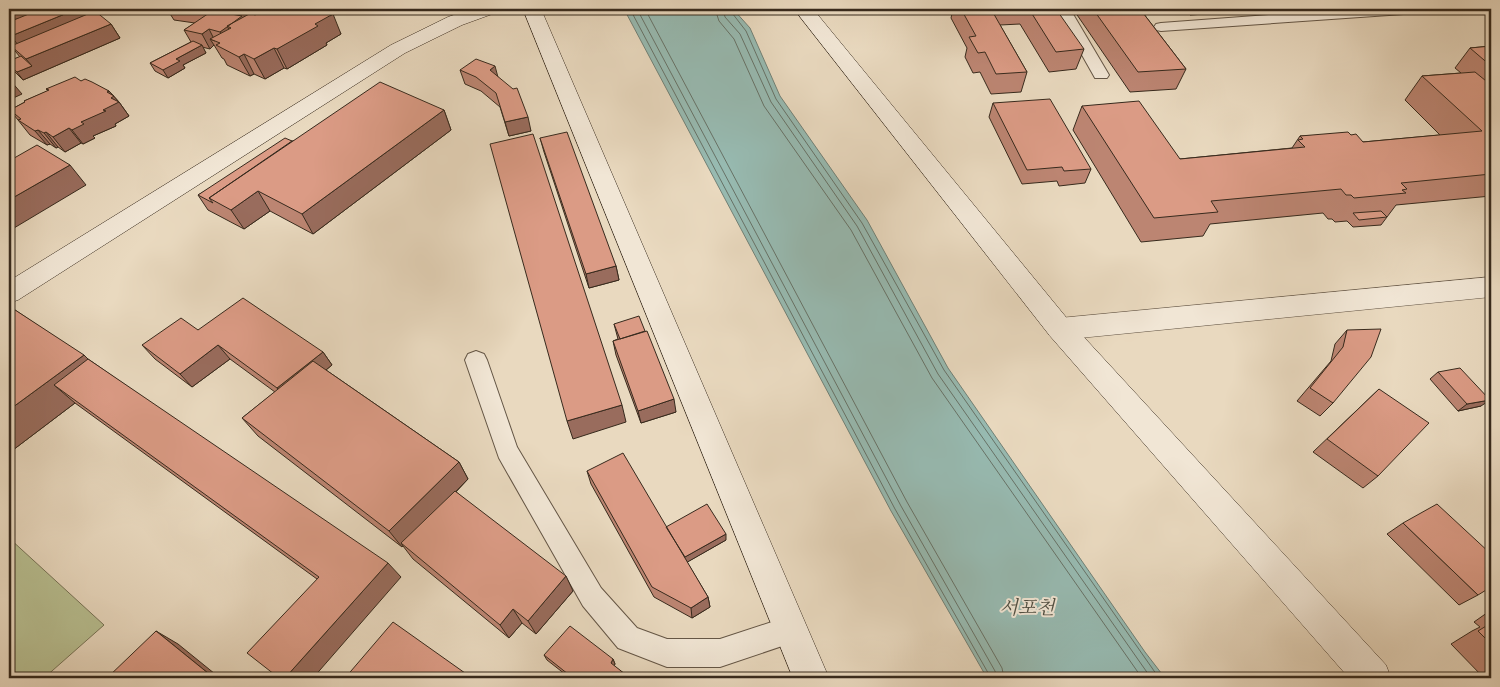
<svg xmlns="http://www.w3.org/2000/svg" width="1500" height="687" font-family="'IM FELL Great Primer','Noto Serif KR',serif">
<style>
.green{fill:#b8bf91;stroke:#787457}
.water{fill:#97bab1;stroke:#718076}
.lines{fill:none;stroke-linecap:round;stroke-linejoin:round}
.shore{stroke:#677267;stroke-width:1}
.lane-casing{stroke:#645646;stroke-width:2}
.street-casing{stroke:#645646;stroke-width:1}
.secondary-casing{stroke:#372a1d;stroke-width:1}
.lane{fill:#f1e6d5;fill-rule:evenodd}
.street{fill:#f1e6d5;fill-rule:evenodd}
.secondary{fill:#f1e6d5;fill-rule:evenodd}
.wall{fill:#bc8572;stroke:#372a1d}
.shaded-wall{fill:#996c5d;stroke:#372a1d}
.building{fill:#db9b85;stroke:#372a1d}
.labels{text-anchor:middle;stroke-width:4;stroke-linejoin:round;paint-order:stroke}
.near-water-label{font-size:19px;font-style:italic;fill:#4f4e42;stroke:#f1e6d5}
</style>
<rect width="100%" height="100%" fill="#e9d9bf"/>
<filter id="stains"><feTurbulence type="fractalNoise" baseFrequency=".004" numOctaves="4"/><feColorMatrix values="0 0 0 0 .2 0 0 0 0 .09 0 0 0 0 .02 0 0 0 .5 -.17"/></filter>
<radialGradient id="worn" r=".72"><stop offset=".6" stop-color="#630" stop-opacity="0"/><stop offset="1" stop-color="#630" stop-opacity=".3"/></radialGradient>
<path class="green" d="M9,538l95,87 -60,53h-35z"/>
<path class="water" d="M624,9h109l17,19 30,68 87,124 81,148 197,284 20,26h-178l-96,-167z"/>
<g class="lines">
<path class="shore" d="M630,9l265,500 96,169
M637,9l264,497 94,165 2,7
M645,9l262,493 95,166 2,10
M715,9l4,12 15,18 30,67 87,124 81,148 210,300
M723,9l2,8 15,17 31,68 86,124 81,148 213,304
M729,9l17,22 30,68 86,124 82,147 215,308"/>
<g class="lane-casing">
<path id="lane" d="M1056,9h14l39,66 -2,3h-12z
M1352,9h73l-2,3 -5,1 -257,18 -5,-1 -2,-3 2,-3 5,-1z
M476,351l8,3 3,6 30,87 84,141 36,40 30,11h53l70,-23 10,4 4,10 -4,10 -80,27h-53l-49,-19 -35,-42 -84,-148 -34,-98 3,-6z"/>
</g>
<g class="street-casing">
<path id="street" d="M1491,277v20l-431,43 -10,-4 -4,-7 4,-7 10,-4z"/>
</g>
<g class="secondary-casing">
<path id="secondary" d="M471,9h26l-2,4 -33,12 -57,28 -387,247 -9,3v-22l382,-236 57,-28z
M523,9h18l288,669h-36z
M794,9h19l257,313 316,343 5,13h-42l-299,-342z"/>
</g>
<use href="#lane" class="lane"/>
<use href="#street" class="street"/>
<use href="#secondary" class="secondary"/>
</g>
<path class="wall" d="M9,9l80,5 22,10 9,14 -97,42 -14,-14v-5l11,-4 -9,-11 4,-2 -6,-6v-16l7,-3 -7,1z
M122,9h32l-1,1h-31z
M167,9h162l-2,1 2,2 12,22 -15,9 1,2 -40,24 -3,-1 -19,11 -11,-5 -4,2 -23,-11 -3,-6 -2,-1 -8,-13 -4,4 -8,-2 4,6 -23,12 2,3 -17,10 -13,-7 -5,-8 41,-21 -7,-12 11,-7 -21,-3z
M953,9h76l55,40 -8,20 -27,3 -29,-48 -20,1 27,47 -6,20 -30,2 -11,-22 -7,1 -8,-16 2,-9 -16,-30z
M1073,9h67l46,60 -10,20 -46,3z
M1184,9h101l-95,6z
M1491,46v150l-95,9 -15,20 -28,2 -6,-6 -12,1 -3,-3h-4l-5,-6 -113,11 -7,12 -62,6 -68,-112 9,-24 98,53 112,-11 8,-12 51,-1 12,7 77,-7 -35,-35 17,-24 39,-3 -6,-5 15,-20z
M460,70l38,7 33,54 -22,5 -9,-29 -19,-16 -16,-7z
M81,81l28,10 10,11 10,14 -14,8 1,2 -23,10 2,2 -12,6 -2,-1 -16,9 -7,-5 -2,1 -6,-4 -3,1 -17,-10 -20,-25 15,-8 -1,-1 24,-10 -2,-2z
M993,103l98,66 -6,14 -26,3 -2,-5 -35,3 -33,-67z
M444,110l7,20 -138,104 -43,-23 -26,18 -36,-19 -10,-15 94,-54z
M540,138l76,128 3,14 -30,8 -45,-136z
M9,306l79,53 313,218 -84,2 -242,-176 -66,50z
M614,324l62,88 -35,11 -25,-68 -3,-14 5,-2z
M198,330l125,22 9,13 -6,5 133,92 9,17 -12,13 117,99 -37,43 -14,-11 -13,15 -96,-79 -10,-13 -1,1 -144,-111 -16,-18 33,-26 -45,-33 -38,28 -37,-28 -13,-14z
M1347,330l-14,73 -13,13 -23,-15 34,-40 4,-17z
M1438,372l43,34 -23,5 -28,-32z
M1379,389l-1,87 -15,12 -50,-36z
M587,471l79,56 60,13 -39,22 21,35 2,10 -18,11 -38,-21 -63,-113z
M1403,523l75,72 -19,10 -72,-71z
M1491,610v68h-7l-33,-34 21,-13 8,-4 -6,-5z
M544,655l69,4 2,5 -1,2 16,12h-60l-23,-18z"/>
<path class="shaded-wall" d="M9,9h40l-4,7 -36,4z
M77,9h8l8,11 -71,30 -11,-14z
M207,9h22l-17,16 -8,-14z
M238,9h25h-4l1,3 -23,27 -6,-25z
M324,9h5l-2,1 3,6 3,-2 8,20 -15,9 1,2 -40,24 -10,-20 38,-25 7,-14z
M111,24l9,14 -97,42 -6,-8 15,-6 -6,-7z
M227,26l8,14 -7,6 -8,-14z
M209,29l6,12 -5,-2 4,6 -4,4 -8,-15z
M202,45l4,8 -23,12 2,3 -17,10 -5,-8 13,-11z
M274,48l10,20 -19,11 -11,-20z
M244,54l10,20 -4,2 -11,-19z
M495,66l4,15 -9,-11z
M9,80h1l12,14 -13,6z
M109,91l10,11 10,14 -14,8 1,2 -23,10 2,2 -12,6 -11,-14 9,-8 22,-12 4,-18z
M444,110l7,20 -138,104 -11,-20z
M528,117l3,14 -22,5 -4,-14z
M69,128l12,15 -16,9 -12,-15z
M38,130l12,14 -3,1 -12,-14z
M46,132l12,15 -2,1 -12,-15z
M70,165l16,20 -77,46v-31z
M258,191l12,20 -26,18 -13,-19z
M616,266l3,14 -30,8 -3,-14z
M218,345l12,14 -38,28 -12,-13z
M323,352l9,13 -44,36 -11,-13z
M84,355l23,23 -53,7 21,18 -66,50v-43z
M674,399l2,13 -35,11 -3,-12z
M1490,400l-9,6 -23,5 9,-7z
M622,405l4,17 -53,17 -6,-18z
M459,462l9,17 -65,66 -2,-2 2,3 -1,1 -13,-16z
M726,534v6l-42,24 -1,-6z
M388,563l13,14 -88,101h-28z
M566,576l7,15 -37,43 -8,-13z
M708,597l2,10 -18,11 -1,-10z
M513,609l9,14 -13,15 -9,-13z
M156,631l22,13 42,34h-6z
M613,659l2,5 -2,3 -2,-4z"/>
<path class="building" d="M41,9h36l-66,27 -2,-2v-12z
M187,9h20l-3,2z
M215,9h23l-7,5 11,2 -22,16 -11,-3 -7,5 -18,-4z
M259,9h65l-2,1 11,4 -18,10 3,2 -41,23 -3,-1 -20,11 -10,-5 -5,3 -23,-12 4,-2 -10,-4 21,-11 -4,-2 24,-13 4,2 7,-4z
M961,9h30l36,63 -31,2 -11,-22 -7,1 -9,-16 7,-1z
M1029,9h27l28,40 -28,3z
M1093,9h47l46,60 -48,3z
M95,11l16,13 -85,35 -15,-13z
M193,41l9,4 -26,14 4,2 -17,9 -13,-7z
M1491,46v20l-21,-18z
M21,56l11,10 -15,6 -8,-7v-4z
M476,59l19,7 -5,4 23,19 4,-1 11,29 -23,5 -9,-29 -20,-16 -16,-7z
M1475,72l16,13v89l-90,9 6,6 -5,1 4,3 -52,5 -3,-3h-5l-5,-6 -130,12 7,11 -64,6 -72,-112 57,-5 41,58 125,-12 -7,-7 5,-1 -3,-3 48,-4 3,3 5,-1 7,8 119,-11 -60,-55z
M75,77l6,4 4,-2 7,3 17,9 -2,1 7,4 -3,2 8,4 -16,8 3,1 -25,11 3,2 -12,6 -3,-2 -16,9 -7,-5 -2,1 -6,-3 -3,1 -17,-11 3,-1 -11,-9 15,-8 -1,-1 25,-11 -3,-1z
M380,82l64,28 -142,104 -44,-23 -27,19 -22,-12z
M1050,99l41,70 -27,2 -2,-4 -35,3 -34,-67z
M567,132l49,134 -30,8 -46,-136z
M533,134l89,271 -55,16 -77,-277z
M285,138l7,3 -83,57 4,5 -15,-8z
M37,145l33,20 -61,35v-39z
M1381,211l6,6 -28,3 -6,-7z
M243,298l80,54 -46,36 -59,-43 -38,29 -38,-29 39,-27 17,12z
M9,306l75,49 -75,55z
M639,316l6,15 -25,8 -6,-15z
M1381,329l-10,28 -38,46 -23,-15 33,-41 4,-17z
M647,331l27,68 -36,12 -25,-70z
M88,359l300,204 -103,115h-6l-32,-25 72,-76 -265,-192z
M313,361l146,101 -70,69 -147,-113z
M1460,368l30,32 -23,4 -29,-32z
M1379,389l50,34 -51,53 -51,-37z
M623,453l85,144 -17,11 -39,-21 -65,-116z
M455,491l111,85 -38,45 -15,-12 -13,16 -99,-82z
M707,504l19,30 -41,23 -19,-30z
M1437,504l54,50v33l-13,8 -75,-72z
M393,622l79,56h-127z
M1491,623v21l-13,-13z
M570,626l43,33 -2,4 19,15h-57l-29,-23z
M156,631l58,47h-107z"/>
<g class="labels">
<g class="near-water-label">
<text x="1027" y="614">서포천</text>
</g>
</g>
<rect width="1500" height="687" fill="none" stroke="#e9d9bf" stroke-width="30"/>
<rect x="10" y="10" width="1480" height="667" fill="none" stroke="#372a1d" stroke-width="2.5"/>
<rect x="15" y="15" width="1470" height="657" fill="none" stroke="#372a1d"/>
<rect width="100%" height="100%" filter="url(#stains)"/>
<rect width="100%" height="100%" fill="url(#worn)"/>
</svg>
